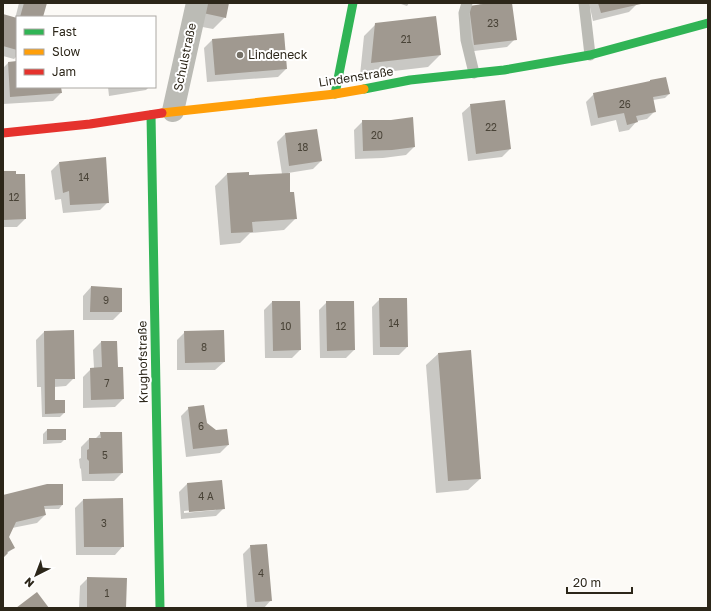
<svg xmlns="http://www.w3.org/2000/svg" width="711" height="611" font-family="'Golos Text',sans-serif">
<style>
.shadow{fill:#0003;fill-rule:evenodd}
.building{fill:#a09990}
.lines{fill:none;stroke-linecap:round;stroke-linejoin:round}
.lane{stroke:#bbbbb5;stroke-width:11}
.street{stroke:#bbbbb5;stroke-width:22}
.fast{stroke:#30b455;stroke-width:9}
.slow{stroke:#ff9f0a;stroke-width:9}
.jam{stroke:#e5322d;stroke-width:9}
.poi-dot{fill:#757066;stroke:#fff;stroke-width:1.5}
.labels{text-anchor:middle;stroke-width:4;stroke-linejoin:round;paint-order:stroke}
.number-label{font-size:10px;fill:#494337}
.poi-label{font-size:12px;fill:#2c2619;stroke:#fff;text-anchor:start}
.street-label{font-size:12px;fill:#2c2619;stroke:#fff}
</style>
<rect width="100%" height="100%" fill="#fcfaf6"/>
<path class="shadow" d="M19,3h27l-4,14h-25v39l-3,3 -11,-3v-41l12,4z
M196,3h32l-3,14 -12,12 -21,-4z
M398,3h11l-2,3z
M481,3h30l4,36 -8,8 -41,5 -5,-37 17,-9z
M589,3h48v1l-8,8 -36,9z
M376,24l64,31 -12,12 -68,8 4,-39z
M212,40l74,29 -8,8 -71,5 -3,-34z
M17,62v25h43l1,6 -8,8 -50,3v-36l5,-5z
M650,81l19,13 -4,4 -12,2 2,11 -8,8 -10,2 -8,9 -10,2 -3,-12 -25,6 -5,-24 8,-8 54,-11z
M108,87h41l-3,3 -37,6z
M471,105l39,44 -8,8 -34,4 -6,-48z
M363,121h28l23,26 -8,8 -23,3 -28,1 -1,-29z
M316,130l5,31 -8,8 -25,4 1,20 7,25 -12,12 -34,3 -10,10 -20,2 -5,-59 12,-12 21,-1v3l34,-2 -5,-32 8,-8z
M59,163l49,39 -8,8 -37,3 -2,-14 -6,1 -4,-29z
M3,172l22,47 -8,8h-14z
M91,287l30,25 -8,8h-30v-24z
M380,299l27,48 -8,8h-26l-1,-48z
M272,302l28,48 -8,8h-27l-1,-48z
M327,302l27,48 -8,8h-26l-1,-48z
M44,332l30,46 -8,8 -12,1v14l10,12 -4,4h-18l-1,-30h-4l-1,-47z
M185,332l39,30 -9,8h-38v-30z
M101,342l16,26 6,31 -8,8 -32,1v-31l8,-8 3,-1 -1,-18z
M438,354l42,125 -12,11 -32,3 -10,-128z
M189,408l39,37 -8,8 -34,4 -5,-41z
M47,430l18,9 -4,4 -18,1v-10z
M101,433l21,40 -8,8h-32l-1,-12 -1,-1 -1,-9 2,-1v-11l8,-8h6z
M221,481l3,27 -8,8 -35,3 -2,-27 8,-8zM216,508v2l-32,3v-2z
M3,496l59,9 -3,4h-16l2,6 -8,8 -25,5 -4,8 6,12 -11,8z
M83,500l40,46 -8,9h-39l-1,-47z
M251,546l20,54 -7,8h-17l-4,-54z
M88,578l37,30h-46l1,-22z"/>
<path class="building" d="M24,3h23l-4,14h-23z
M205,3h24l-3,15 -23,-5z
M483,3h29l5,37 -43,5 -5,-39 14,-2z
M598,3h43v1l-40,9z
M3,14l14,4v32l-14,-4z
M436,16l5,39 -70,8 4,-40z
M284,33l3,36 -72,6 -3,-36z
M17,61v26h44l1,6 -52,4 -2,-35z
M666,77l4,17 -17,3 3,15 -20,4 2,6 -11,3 -3,-12 -26,5 -5,-25 57,-12v-1z
M505,100l6,49 -35,5 -6,-50z
M413,117l2,30 -23,3 -29,1 -1,-31h29z
M317,129l5,32 -33,5 -4,-33z
M106,157l3,46 -39,2 -1,-14 -6,2 -4,-31z
M3,171h13v3h9l1,45 -23,1z
M249,172v3l41,-2v19h4l3,27 -45,3 1,10 -22,1 -4,-60z
M91,286l31,2v24h-32z
M379,298h28l1,49h-28z
M272,301h28l1,49 -28,1z
M326,301h28l1,49 -28,1z
M74,330l1,49h-20v21h10v13l-20,1 -1,-83z
M224,330l1,32 -40,1 -1,-32z
M101,341h16l1,26h5l1,32 -33,1 -1,-32 12,-1z
M471,350l10,129 -33,2 -10,-128z
M204,405l3,18 9,7 11,-1 2,16 -36,4 -5,-42z
M47,429h19v11h-19z
M100,432h22l1,41 -34,1v-13l-2,-2v-9l2,-1v-11h12z
M222,480l3,29 -36,3 -2,-29z
M47,484h16v21l-19,1 2,9 -30,7 -7,15 6,11 -8,4 1,1 -5,5v-63z
M123,498l1,49h-40l-1,-48z
M267,544l5,57 -17,1 -5,-57z
M87,577l40,1 -1,30h-39z
M37,592l12,16h-33z"/>
<g class="lines">
<path class="lane" d="M467,3l-3,10 2,27 8,33
M584,3l6,52"/>
<path class="street" d="M173,111l24,-108"/>
<path class="fast" d="M364,89l46,-9 94,-10 86,-15 118,-32
M335,94l18,-91
M151,115l9,493"/>
<path class="slow" d="M162,113l173,-19 29,-5"/>
<path class="jam" d="M3,133l87,-9 72,-11"/>
</g>
<circle class="poi-dot" cx="240" cy="55" r="4"/>
<g class="labels">
<g class="number-label">
<text x="493" y="27">23</text>
<text x="406" y="43">21</text>
<text x="625" y="108">26</text>
<text x="491" y="131">22</text>
<text x="377" y="139">20</text>
<text x="303" y="151">18</text>
<text x="84" y="181">14</text>
<text x="14" y="201">12</text>
<text x="106" y="304">9</text>
<text x="394" y="327">14</text>
<text x="286" y="330">10</text>
<text x="341" y="330">12</text>
<text x="204" y="351">8</text>
<text x="107" y="387">7</text>
<text x="201" y="430">6</text>
<text x="105" y="459">5</text>
<text x="206" y="500">4 A</text>
<text x="104" y="527">3</text>
<text x="261" y="577">4</text>
<text x="107" y="597">1</text>
</g>
<g class="poi-label">
<text x="248" y="59">Lindeneck</text>
</g>
<g class="street-label">
<text transform="translate(185 57) rotate(-78)" y="4">Schulstraße</text>
<text transform="translate(356 77) rotate(-9)" y="4">Lindenstraße</text>
<text transform="translate(143 362) rotate(-91)" y="4">Krughofstraße</text>
</g>
</g>
<rect width="711" height="611" fill="none" stroke="#2c2619" stroke-width="8"/>
<rect x="16" y="16" width="140" height="72" fill="#ffffff" stroke="#aba8a3"/>
<rect x="24" y="29" width="20" height="6" fill="#30b455" stroke="#aba8a3"/>
<text x="52" y="36" font-size="12" fill="#2c2619">Fast</text>
<rect x="24" y="49" width="20" height="6" fill="#ff9f0a" stroke="#aba8a3"/>
<text x="52" y="56" font-size="12" fill="#2c2619">Slow</text>
<rect x="24" y="69" width="20" height="6" fill="#e5322d" stroke="#aba8a3"/>
<text x="52" y="76" font-size="12" fill="#2c2619">Jam</text>
<g transform="translate(36 575) rotate(222)" stroke="#ffffff" stroke-width="3" paint-order="stroke">
<path d="M0-3L7 15L0 10L-7 15Z" fill="#2c2619"/>
<text y="-6" font-size="11" font-weight="bold" text-anchor="middle" fill="#2c2619">N</text>
</g>
<path d="M567 587v6h65v-6" fill="none" stroke="#2c2619" stroke-width="2"/>
<text x="573" y="587" font-size="12" fill="#2c2619" stroke="#ffffff" stroke-width="3" paint-order="stroke">20 m</text>
</svg>
